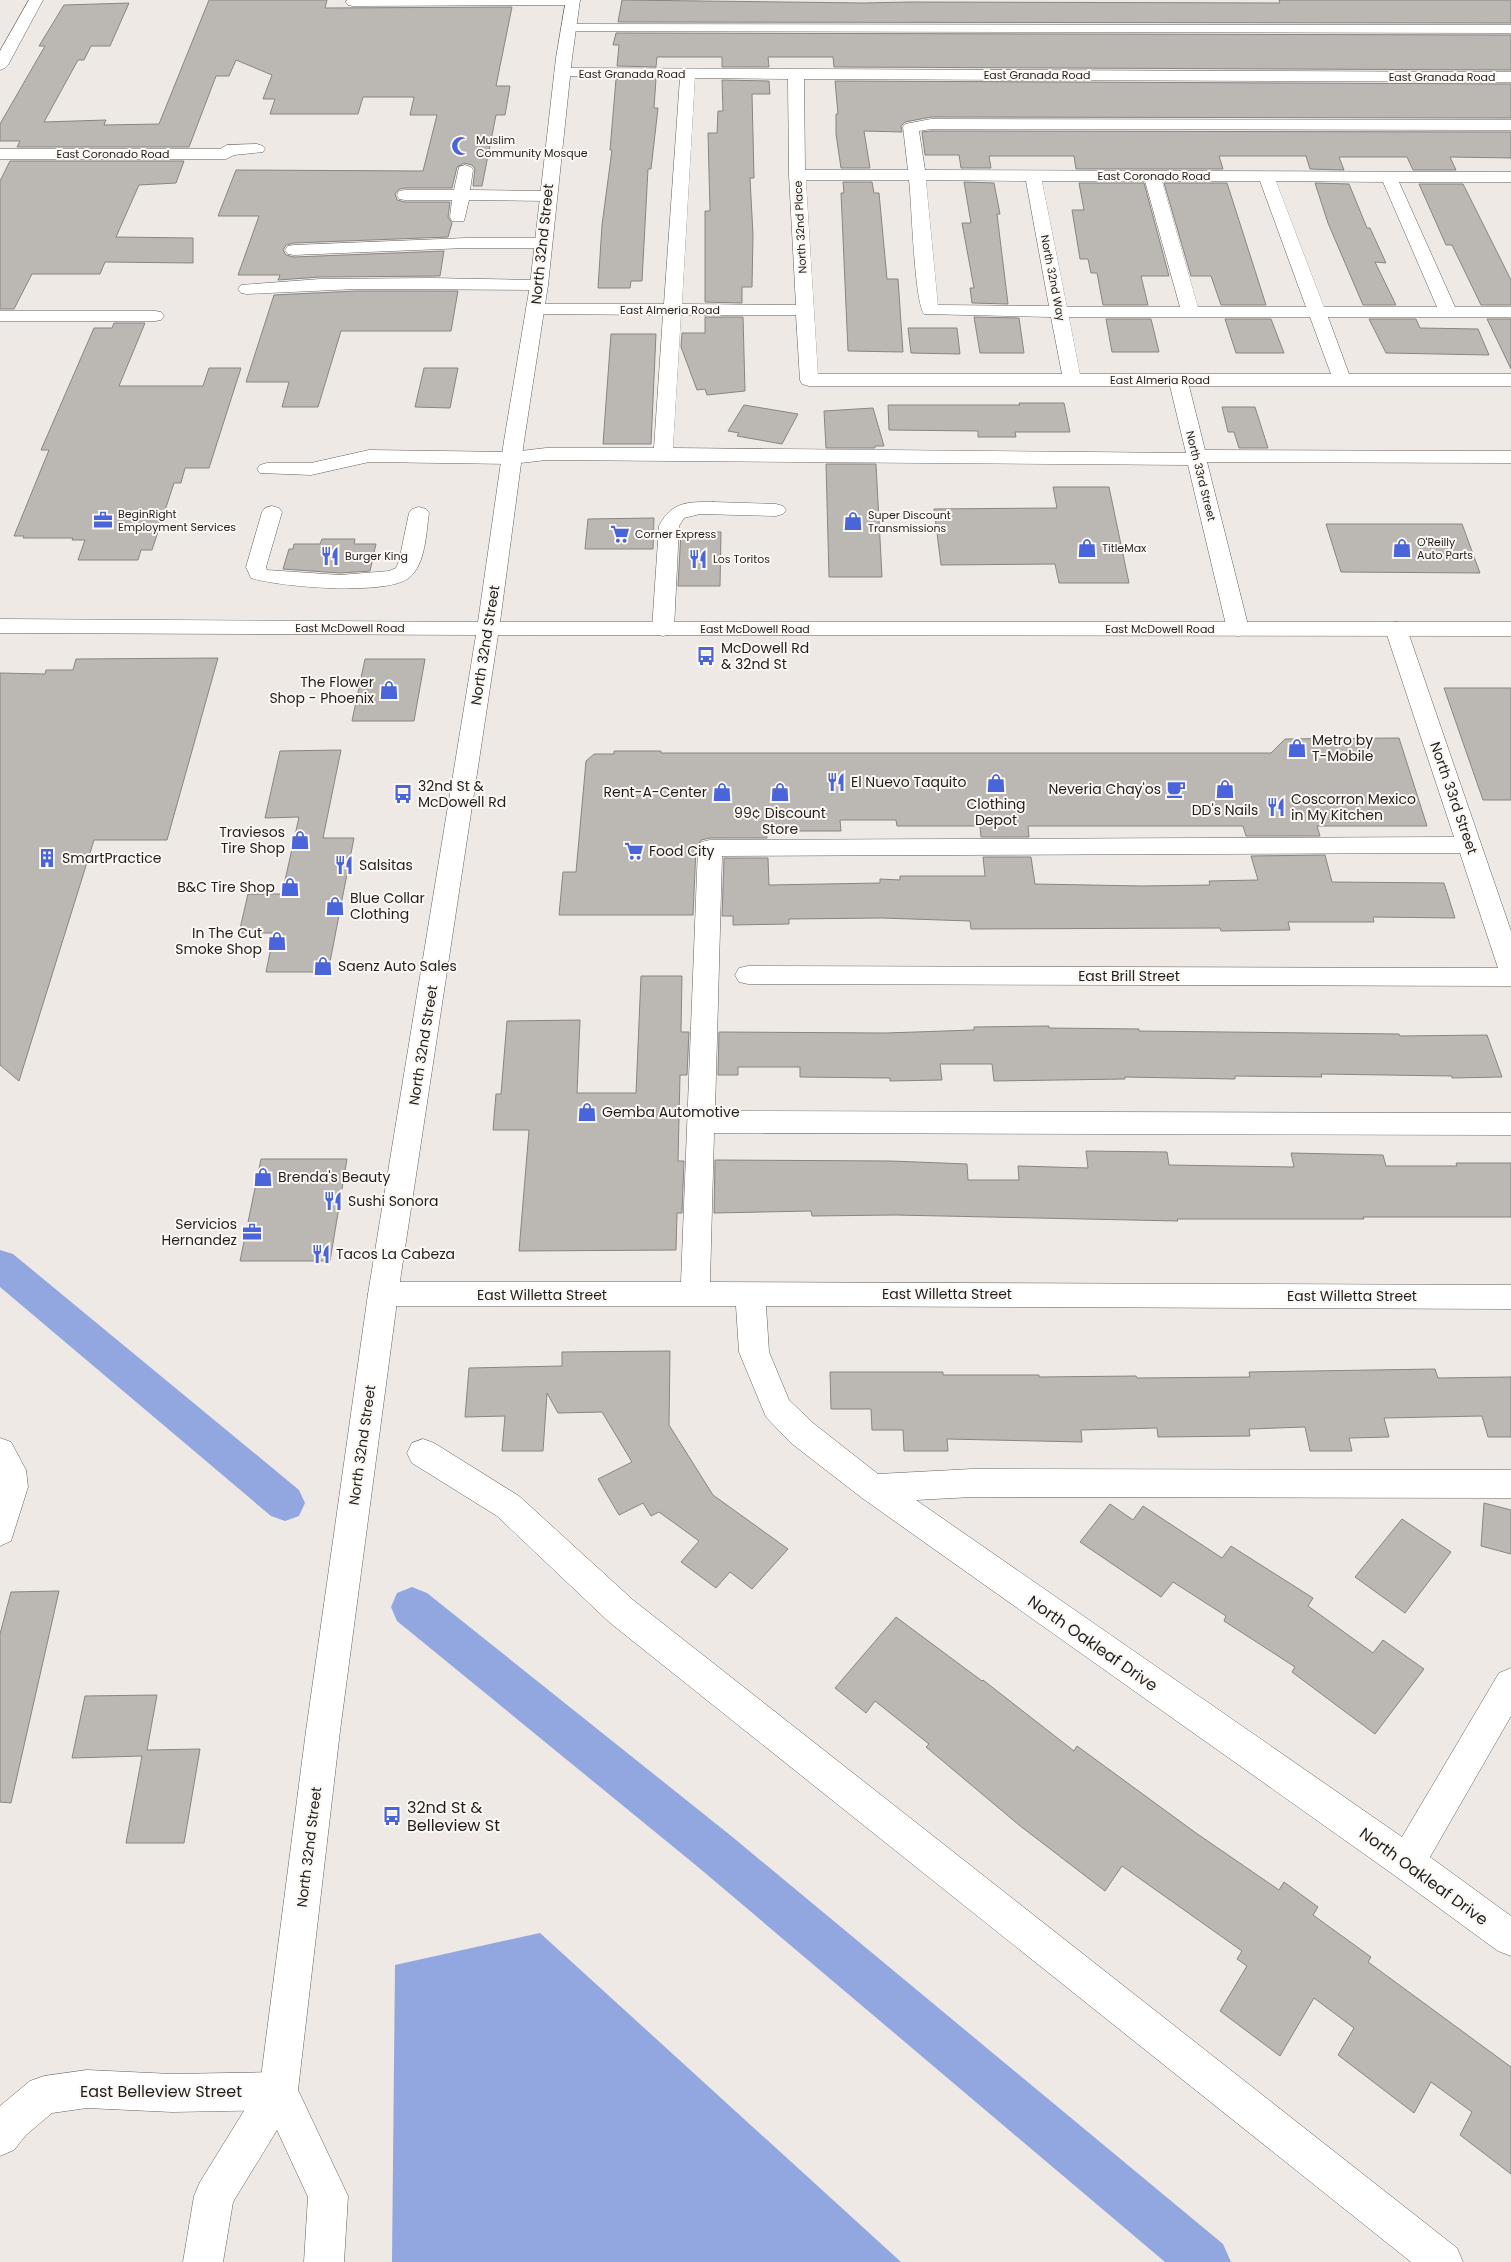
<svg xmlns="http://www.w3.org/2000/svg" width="1511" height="2262" font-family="Poppins,sans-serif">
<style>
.water{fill:#92a6e0}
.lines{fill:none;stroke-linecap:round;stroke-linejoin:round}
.canal{fill:#92a6e0;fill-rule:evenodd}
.building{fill:#bbb7b3;stroke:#898582}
.minor-casing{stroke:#65615e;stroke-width:1}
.major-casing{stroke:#65615e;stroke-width:1}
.minor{fill:#fff;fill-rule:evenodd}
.major{fill:#fff;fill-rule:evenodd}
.labels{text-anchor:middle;stroke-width:4;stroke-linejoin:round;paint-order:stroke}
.far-street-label{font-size:11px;fill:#211f1e;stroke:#fbf7f3}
.far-poi-label{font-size:11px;fill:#211f1e;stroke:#fbf7f3;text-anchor:start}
.street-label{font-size:14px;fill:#211f1e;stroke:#fbf7f3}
.poi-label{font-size:14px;fill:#211f1e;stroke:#fbf7f3;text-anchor:start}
.near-street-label{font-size:16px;fill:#211f1e;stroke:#fbf7f3}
.near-poi-label{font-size:16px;fill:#211f1e;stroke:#fbf7f3;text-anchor:start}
</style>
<rect width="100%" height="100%" fill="#eee9e5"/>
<path class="water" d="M540,1933l361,329h-509l3,-297z"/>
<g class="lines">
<path class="canal" d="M0,1250l13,4 286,236 6,13 -6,13 -14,5 -14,-5 -271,-229z
M412,1587l15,6 303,242 493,409 8,18h-66l-467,-395 -301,-246 -6,-14 6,-14z"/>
</g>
<path class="building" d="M209,0h118l-2,8 187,-1 -16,79h14l-5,29h-9l-14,71h-9l2,-17 -3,-4 -8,-2 -7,4 -5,21h-47l-6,1 -4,5 2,6 8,2h45l-2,15 4,6 -4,14 -154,6 -8,2 -3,5 3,5 8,2 150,-6 -4,25 -120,1 -42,3 2,-5h-42l21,-59h-41l18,-46 187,1 14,-56h-27l4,-18h-51l-5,17h-88l5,-15h-12l9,-24 -36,-15 -7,16h-13l-27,71h-172l3,-6h-20v-17l45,-78h-6l25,-41 65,-2 -19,43h-19l-7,14h-6l-34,62 62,-2 -2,5 55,-1z
M622,0l242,3 46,-1 370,1 -1,-3h232v23l-893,-1z
M616,33l895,2v35l-677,-3 -1,-10h-65l1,10h-47v-10h-65l-1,10 -39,-1 2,-21h-6z
M616,79h40l-2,29h4l-7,61h-3l-6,112h-11l-1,7h-32l4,-63 10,-75h-2z
M722,80l47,1 1,13h-18l2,84h-4l3,57 -1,52h-10v16l-37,-1v-91h5l-2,-78h9l1,-22h5z
M835,81l676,3v34l-580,-1 -26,5 -4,4 1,6 -38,-1 6,37h-29l-5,-34v-20h2z
M931,131l580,1v26l-61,-1 6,13h-43l-6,-13h-68l5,13 -34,-1 -4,-13h-87l4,13h-147l-2,-13h-85l2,12h-30l-2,-13h-34l-3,-23z
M10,161h174l-8,22 -37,2 -23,52 77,1v25l-88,-1 -5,12h-68l-18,35h-14v-128z
M843,182h29l2,11h5l8,86h11l5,73 -55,-1 -7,-158h3z
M964,182l30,1 6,31h-3l11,90 -36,-1 -2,-15h4l-12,-65h9z
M1079,183h65l25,93h-28l7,29h-45l-6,-32h-6l-3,-14h-8l-8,-49h12z
M1164,183h63l39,122h-45l-10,-29h-20z
M1315,183l34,1 18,44h3l16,35 -11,-1 21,43h-33l-35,-82z
M1419,184h44l48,96v25h-30l-29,-60h-6z
M356,291h102l-7,40h-110l-23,76h-36l7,-25h-43l28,-87z
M705,317h38l2,74 -38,4 -2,-6 -8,1 -16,-43 1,-14h23z
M974,317l45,1 5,35h-44z
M1106,319h45l8,33h-47z
M1225,319h46l13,34h-48z
M1369,319h47l4,9 58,1 11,26 -103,-2z
M1487,319h24v50z
M114,323h31l-26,63h84l6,-18h32l-32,100h-24l-4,15h-7l-22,67h-11l-3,10h-60l7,-20h-13l1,-2h-50l1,-2h-10l35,-86h-8l53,-122h18z
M908,328h49l3,26 -49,-1z
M611,334h45l-5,110h-48z
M424,368h34l-8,40 -35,-1z
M1019,403h45l6,29h-55l1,5h-38v-6l-89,-1 -1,-25h132z
M744,405l54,9 -16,30 -45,-8 2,-3 -11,-2z
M1222,407h33l13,41h-29l-5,-16h-6z
M873,408l11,38h-9v2h-49l-2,-37z
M826,464h50l6,113h-53z
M1053,487h56l20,96h-70l-4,-19 -114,1 -7,-56 123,-1z
M654,518l-1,31h-68l3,-30z
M1326,524h136l18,49 -139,-1z
M681,532h40l-1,54h-42z
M322,539h33l-1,5h22l-6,27 -30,2 -57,-4 6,-20h4l1,-5h26z
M218,658l-51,182h-73l-75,241 -19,-16v-392l45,1 1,-4h27l3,-11z
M365,659h60l-11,62h-62z
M1444,688h67v112h-28z
M1399,738l28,88h-110l3,10h-74l-3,-10h-215l1,11h-48l-1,-11h-83l-1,-6h-56l1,11h-75l1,7h-57l-9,2 -5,8 -3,67h-134l4,-43h13l10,-111 8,-7h20v-3h47v2h610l14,-14z
M341,750l-18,88h31l-26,134h-62l8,-39h-35l9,-39h34l17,-77 -34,1 15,-67z
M1325,855l7,27 112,1 11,35 -82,-1 1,5h-86l2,8 -69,1 -1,-3 -249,1 -1,-8 -88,-3 -93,1v5l-56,1v-9h-11l2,-58h44l1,27 111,-2v-4l20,1v-4h85l-2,-19h48l4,27 107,2 68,-1 -1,-4 49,-1 -7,-24z
M641,976h41l-1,56h8l-2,43h-7l-2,86h6l-2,52h-5l-1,37 -157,1 10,-121h-36l3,-36h5l6,-73 73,-1 -3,73h59z
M1049,1026v2l90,1v2l260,3 1,2 87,-1 15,42 -50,1v-2l-131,-2 1,3 -87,-1v3l-110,-2v2l-131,2 -2,-17h-52l2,16 -52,1v-3l-90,-1v-10h-62v8h-20l1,-43 167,1 88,-3v-3z
M1086,1151l81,1 2,13 125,2 -3,-14 92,2 3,11h71l-1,-3h55v54h-148l1,2h-187l1,2 -283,-6 -83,1 -1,-5 -97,2 1,-53 176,1 76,3 1,16h51l-1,-14 70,2z
M261,1159h86l-17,102h-90z
M670,1351l-1,74 44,70 75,54 -36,40 -22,-17 -14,16 -35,-26 18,-21 -40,-29 -8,4 -8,-13 -24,12 -21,-36 34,-17 -30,-50 -44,1 -11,-20 -4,58h-41l3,-35 -40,1 4,-49 93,-2v-14z
M1435,1369l3,9 73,-1v60h-23l-6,-21 -98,2 5,19 -40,1 3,13h-42l-5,-24 -56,2 1,7 -92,1 -1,-9 -76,2 1,12 -135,-3 1,12h-44l-1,-21h-31l-1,-21h-40l-1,-37h113v3h96v2l97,-1 1,2 113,-1 -1,-5z
M1484,1503l27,7v44l-30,-8z
M1110,1504l23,16 10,-14 79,52 9,-12 82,52 -5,8 65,47 10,-13 41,29 -49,65 -83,-62 3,-5 -71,-46 2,-5 -53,-34 -12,15 -81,-55z
M1402,1519l49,33 -46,61 -50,-36z
M59,1591l-48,212 -11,-1v-168l11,-42z
M896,1617l86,64 1,-1 91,71 3,-5 119,87 83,57 5,-8 34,25 -5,8 58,42 -3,5 143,105v107l-51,-39 12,-23 -41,-30 -17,31 -76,-58 16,-27 -40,-30 -34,58 -60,-45 27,-45 -10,-7 5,-8 -120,-85 -17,25 -86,-66 -93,-78 3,-3 -54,-43 -9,12 -31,-25z
M157,1695l-10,55 53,-1 -16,94h-58l16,-87 -70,2 13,-62z"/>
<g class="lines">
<g class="minor-casing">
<path id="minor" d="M29,0h14l-35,65 -3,3 -5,2v-19z
M347,0h233v1l-7,4 -220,1 -5,-1 -2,-3z
M569,24l942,1v8l-947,-2 -2,-3 2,-3z
M562,68l949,4v10l-707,-3 1,91h103l-5,-43 2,-3 26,-5 580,1v10l-580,-1 -12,2 6,39 586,2v10h-112l56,125h56v10h-183l21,57h162v12h-322l16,64 306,1v12l-304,-1 42,167 -3,5 -8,2 -8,-2 -3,-5 -39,-164 -642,-5 -34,4 -143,-2 -58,13 -51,-2 -3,-4 3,-4 7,-2h44l58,-13 143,2 34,-4h108l9,-133 -128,-1 -6,-1 -3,-4 3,-4 6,-1h129l16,-226 -123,-2 -3,-3 3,-3zM695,78l93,1 1,96 7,130 -114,-1zM806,180h103c3,25 5,120 15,134l127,3 11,57h-244zM926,180l100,1 23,125 -111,-1zM1042,181h103l35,126h-113zM1162,181h98l46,126h-108zM1276,181l107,1 54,125h-113zM681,315h115l4,65 2,4 7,2h361l16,67 -513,-5zM1069,317h241l21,57h-251z
M257,144l6,2 2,3 -2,3 -29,3 -8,4h-226v-10h220l7,-4z
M465,165l6,2 2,3 -3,20 78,1 6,1 2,4 -2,4 -6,1 -79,-1 -5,21h-12l-2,-4 2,-17h-47l-6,-1 -2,-4 2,-4 6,-1h49l5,-23z
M466,238h77l6,1 3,4 -3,4 -6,1h-77l-172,7 -6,-1 -3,-4 3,-4 6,-1z
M430,278l109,2 6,1 3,4 -3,4 -6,1 -183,-1 -109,5 -6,-1 -3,-4 3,-4 79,-6z
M0,311h155l6,1 3,4 -3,4 -6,1h-155z
M713,502l63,2 7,2 3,4 -3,4 -7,2 -76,-2 -16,4 -5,8 -5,103 -3,5 -8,2 -8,-2 -3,-5 7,-103c13,-25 29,-24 54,-24z
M272,506l7,2 3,4 -16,55 1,3 73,5 49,-4 7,-3 3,-7 10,-48 3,-4 7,-2 7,2 3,4c-3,19 -3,51 -20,65 -23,18 -130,9 -158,0l-5,-11 16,-55 3,-4z
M1396,622l8,2 3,5 104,302v55l-763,-2 -9,-2 -4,-7 4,-7 9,-2 750,2 -38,-115 -738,3 -7,255 796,2v22l-797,-2 -4,149 801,3v24l-745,-3 3,46 20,48 24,23 65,51 94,-5 539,1v28l-539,-1 -56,3 486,337 97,-164 12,-5v48l-81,141 81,59v40l-13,-5 -104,-76 -532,-377 -71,-55 -25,-26 -27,-65 -3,-46h-353l-10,-3 -5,-9 5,-9 10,-3h298l17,-434 3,-6 9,-2 744,-3 -69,-208 3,-5z
M0,1438l11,4 15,28 2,17 -17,54 -11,5z
M423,1439l11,4 85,53 114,104 824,648 6,14h-52l-802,-640 -112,-106 -85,-53 -5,-10 5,-10z
M87,2070l85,4 107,-2 14,5 5,14 -5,14 -14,5 -107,2 -85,-4 -35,5 -26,22 -12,15 -14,6v-50l30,-25 14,-5z"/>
</g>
<g class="major-casing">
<path id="major" d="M566,0h14l-8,58 -24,227 -24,156 -24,181h1011v14l-1013,-1 -100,659 -58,437 -42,359 50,106 -4,66h-40l4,-65 -31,-67 -44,72 -10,60h-40l11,-66 6,-14 60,-97 46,-354 62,-437 108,-659 -476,-2v-14l478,3 26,-181 26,-156 26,-227z"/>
</g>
<use href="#minor" class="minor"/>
<use href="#major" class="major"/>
</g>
<defs>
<g id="mosque-bare" transform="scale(1.5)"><path d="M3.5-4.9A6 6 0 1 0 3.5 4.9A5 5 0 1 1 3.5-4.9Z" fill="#4a65d9" stroke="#fbf7f3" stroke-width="2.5" paint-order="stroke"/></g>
<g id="office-bare" transform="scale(1.5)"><path d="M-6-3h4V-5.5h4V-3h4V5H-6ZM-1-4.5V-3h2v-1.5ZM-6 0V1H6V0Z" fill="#4a65d9" stroke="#fbf7f3" stroke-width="2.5" paint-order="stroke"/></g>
<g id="shop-bare" transform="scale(1.5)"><path d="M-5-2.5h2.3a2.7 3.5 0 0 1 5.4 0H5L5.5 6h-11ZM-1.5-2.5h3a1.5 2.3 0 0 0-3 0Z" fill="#4a65d9" stroke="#fbf7f3" stroke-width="2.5" paint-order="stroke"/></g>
<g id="supermarket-bare" transform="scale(1.5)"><path d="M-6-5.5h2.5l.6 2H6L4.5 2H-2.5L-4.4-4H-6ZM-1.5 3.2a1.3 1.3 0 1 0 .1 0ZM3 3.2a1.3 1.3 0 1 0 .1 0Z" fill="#4a65d9" stroke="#fbf7f3" stroke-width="2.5" paint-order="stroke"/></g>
<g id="restaurant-bare" transform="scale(1.5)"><path d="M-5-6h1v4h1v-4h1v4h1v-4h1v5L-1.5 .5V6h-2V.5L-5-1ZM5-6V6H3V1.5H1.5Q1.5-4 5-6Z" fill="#4a65d9" stroke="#fbf7f3" stroke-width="2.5" paint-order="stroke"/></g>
<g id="bus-bare" transform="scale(1.5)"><path d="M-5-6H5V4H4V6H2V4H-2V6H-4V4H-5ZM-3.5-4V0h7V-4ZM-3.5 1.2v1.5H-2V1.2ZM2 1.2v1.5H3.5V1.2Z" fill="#4a65d9" stroke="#fbf7f3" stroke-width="2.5" paint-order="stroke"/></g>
<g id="cafe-bare" transform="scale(1.5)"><path d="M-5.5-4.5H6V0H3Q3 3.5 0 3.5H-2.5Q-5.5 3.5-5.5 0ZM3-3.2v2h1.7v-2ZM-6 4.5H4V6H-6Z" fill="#4a65d9" stroke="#fbf7f3" stroke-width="2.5" paint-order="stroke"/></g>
<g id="building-bare" transform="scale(1.5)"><path d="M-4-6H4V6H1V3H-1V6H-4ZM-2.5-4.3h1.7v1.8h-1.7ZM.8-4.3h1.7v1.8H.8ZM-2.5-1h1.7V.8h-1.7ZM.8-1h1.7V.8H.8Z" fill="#4a65d9" stroke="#fbf7f3" stroke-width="2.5" paint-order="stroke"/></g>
</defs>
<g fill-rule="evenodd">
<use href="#mosque-bare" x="461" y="146"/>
<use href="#office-bare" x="103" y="520"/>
<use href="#shop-bare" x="853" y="521"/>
<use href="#supermarket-bare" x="620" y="534"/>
<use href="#shop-bare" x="1087" y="548"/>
<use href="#shop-bare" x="1402" y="548"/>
<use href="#restaurant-bare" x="330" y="556"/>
<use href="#restaurant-bare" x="698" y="559"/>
<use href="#bus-bare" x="706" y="656"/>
<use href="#shop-bare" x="389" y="690"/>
<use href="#shop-bare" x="1297" y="748"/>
<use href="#restaurant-bare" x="836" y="782"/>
<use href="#shop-bare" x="996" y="783"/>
<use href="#cafe-bare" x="1176" y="789"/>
<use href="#shop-bare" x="1225" y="789"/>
<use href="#shop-bare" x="722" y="792"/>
<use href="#shop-bare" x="780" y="792"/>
<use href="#bus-bare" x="403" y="794"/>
<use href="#restaurant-bare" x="1276" y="807"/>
<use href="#shop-bare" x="300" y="840"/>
<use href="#supermarket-bare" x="634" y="851"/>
<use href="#building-bare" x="47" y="858"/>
<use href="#restaurant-bare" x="344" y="865"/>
<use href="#shop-bare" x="290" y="887"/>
<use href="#shop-bare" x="335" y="906"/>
<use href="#shop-bare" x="277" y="941"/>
<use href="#shop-bare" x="323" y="966"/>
<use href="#shop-bare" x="587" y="1112"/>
<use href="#shop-bare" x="263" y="1177"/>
<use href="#restaurant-bare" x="333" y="1201"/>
<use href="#office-bare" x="252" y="1232"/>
<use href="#restaurant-bare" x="321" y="1254"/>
<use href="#bus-bare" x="392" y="1816"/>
</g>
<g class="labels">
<g class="far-street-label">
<text x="632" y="78">East Granada Road</text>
<text x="1037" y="79">East Granada Road</text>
<text x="1442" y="81">East Granada Road</text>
<text x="113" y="158">East Coronado Road</text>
<text x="1154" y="180">East Coronado Road</text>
<text transform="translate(800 227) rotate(-93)" y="4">North 32nd Place</text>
<text transform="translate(1053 278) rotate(79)" y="4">North 32nd Way</text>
<text x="670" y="314">East Almeria Road</text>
<text x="1160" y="384">East Almeria Road</text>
<text transform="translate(1201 476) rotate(76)" y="4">North 33rd Street</text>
<text x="350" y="632">East McDowell Road</text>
<text x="755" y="633">East McDowell Road</text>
<text x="1160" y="633">East McDowell Road</text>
</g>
<g class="far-poi-label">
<text x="476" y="144">Muslim<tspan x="476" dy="13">Community Mosque</tspan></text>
<text x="118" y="518">BeginRight<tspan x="118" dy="13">Employment Services</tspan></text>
<text x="868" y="519">Super Discount<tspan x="868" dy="13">Transmissions</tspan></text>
<text x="635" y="538">Corner Express</text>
<text x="1417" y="546">O'Reilly<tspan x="1417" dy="13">Auto Parts</tspan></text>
<text x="1102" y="552">TitleMax</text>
<text x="345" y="560">Burger King</text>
<text x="713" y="563">Los Toritos</text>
</g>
<g class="street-label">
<text transform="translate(542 244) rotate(-84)" y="5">North 32nd Street</text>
<text transform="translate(485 645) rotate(-81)" y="5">North 32nd Street</text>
<text transform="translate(1454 798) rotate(71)" y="5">North 33rd Street</text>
<text x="1129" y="981">East Brill Street</text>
<text transform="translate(423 1045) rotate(-81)" y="5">North 32nd Street</text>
<text x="947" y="1299">East Willetta Street</text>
<text x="542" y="1300">East Willetta Street</text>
<text x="1352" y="1301">East Willetta Street</text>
<text transform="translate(362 1445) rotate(-82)" y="5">North 32nd Street</text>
<text transform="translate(309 1847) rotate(-83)" y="5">North 32nd Street</text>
</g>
<g class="poi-label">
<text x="721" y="653">McDowell Rd<tspan x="721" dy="16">&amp; 32nd St</tspan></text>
<text x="374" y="687" text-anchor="end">The Flower<tspan x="374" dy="16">Shop - Phoenix</tspan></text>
<text x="1312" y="745">Metro by<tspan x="1312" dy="16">T-Mobile</tspan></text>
<text x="851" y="787">El Nuevo Taquito</text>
<text x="418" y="791">32nd St &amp;<tspan x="418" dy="16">McDowell Rd</tspan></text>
<text x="1161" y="794" text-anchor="end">Neveria Chay'os</text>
<text x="707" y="797" text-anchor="end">Rent-A-Center</text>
<text x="1291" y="804">Coscorron Mexico<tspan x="1291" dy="16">in My Kitchen</tspan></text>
<text x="996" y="809" text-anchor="middle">Clothing<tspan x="996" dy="16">Depot</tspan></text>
<text x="1225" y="815" text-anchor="middle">DD's Nails</text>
<text x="780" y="818" text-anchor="middle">99¢ Discount<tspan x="780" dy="16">Store</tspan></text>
<text x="285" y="837" text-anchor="end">Traviesos<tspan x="285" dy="16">Tire Shop</tspan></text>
<text x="649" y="856">Food City</text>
<text x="62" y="863">SmartPractice</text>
<text x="359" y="870">Salsitas</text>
<text x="275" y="892" text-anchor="end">B&amp;C Tire Shop</text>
<text x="350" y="903">Blue Collar<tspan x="350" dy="16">Clothing</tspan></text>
<text x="262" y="938" text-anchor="end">In The Cut<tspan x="262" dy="16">Smoke Shop</tspan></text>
<text x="338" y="971">Saenz Auto Sales</text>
<text x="602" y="1117">Gemba Automotive</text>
<text x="278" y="1182">Brenda's Beauty</text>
<text x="348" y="1206">Sushi Sonora</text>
<text x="237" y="1229" text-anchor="end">Servicios<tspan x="237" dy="16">Hernandez</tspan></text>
<text x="336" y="1259">Tacos La Cabeza</text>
</g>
<g class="near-street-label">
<text transform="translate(1093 1643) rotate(35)" y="6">North Oakleaf Drive</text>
<text transform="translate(1424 1876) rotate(36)" y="6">North Oakleaf Drive</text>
<text x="161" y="2097">East Belleview Street</text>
</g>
<g class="near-poi-label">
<text x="407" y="1813">32nd St &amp;<tspan x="407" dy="18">Belleview St</tspan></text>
</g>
</g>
</svg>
